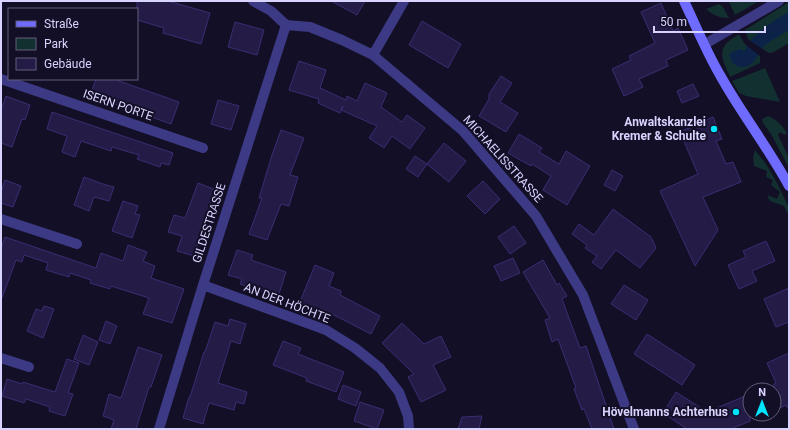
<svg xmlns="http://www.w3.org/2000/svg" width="790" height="430" font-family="Roboto,sans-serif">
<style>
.green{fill:#12302f}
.water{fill:#0c2248}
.pier{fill:#130f26}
.building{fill:#241b47;stroke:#3b2d73}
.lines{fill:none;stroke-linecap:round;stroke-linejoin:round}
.minor{stroke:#3d3a85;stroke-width:10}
.tertiary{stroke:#3d3a85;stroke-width:10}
.secondary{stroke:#6f6bff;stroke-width:10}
.poi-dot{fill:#00e5ff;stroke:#130f26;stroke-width:1.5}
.labels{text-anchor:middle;stroke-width:4;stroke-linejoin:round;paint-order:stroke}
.street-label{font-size:12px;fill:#d9d4ff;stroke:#130f26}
.poi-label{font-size:12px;font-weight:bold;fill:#d9d4ff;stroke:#130f26;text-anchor:end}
</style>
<rect width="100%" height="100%" fill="#130f26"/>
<path class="green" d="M730,1h29l-24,14 -6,-13z
M789,2v41l-15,9 -5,1 -5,-3 -16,-11 -3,-9z
M719,4l4,3 6,11c-10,0 -16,-3 -23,-9z
M739,34l5,9 16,13v7l-30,14c-4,-10 -13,-24 -4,-33 3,-4 9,-7 13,-10z
M765,68l15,34 -34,-6 -7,-3 -7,-12z
M768,116c9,4 14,9 19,17l-2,2 -5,-3 -2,3 11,23v10l-18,-34 -8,-11 -1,-4z
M755,150l11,14 11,19 12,25v8l-5,-10 -14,-5 -3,-6 10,4 3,-7 -9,-7 2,-5 -7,-3 1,-6 -13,-5c-1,-6 -1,-10 1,-16z"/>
<path class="water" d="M789,12v18c-8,5 -18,10 -25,16 -7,8 -10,22 -23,21 -3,0 -6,-3 -9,-4l-3,-9 10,-5 5,2c4,-4 6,-11 11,-15 10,-10 22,-17 34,-24z"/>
<path class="pier" d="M749,40l15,10 -4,6 -14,-11z"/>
<path class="building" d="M137,1h31l42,12 -9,31 -38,-11 1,-5 -27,-8z
M331,1h34l-8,14z
M661,3l12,28 5,-3 10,22 -22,10 2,6 -29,13 4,8 -19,9 -12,-27 19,-9 -2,-4 26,-13 -14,-31z
M422,21l39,23 -13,24 -39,-23z
M235,22l29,8 -7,25 -29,-8z
M299,61l27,9 -6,18 26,12 1,-4 10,5 8,-18 22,10 -6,14 21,15 5,-7 18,13 -15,21 -18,-13 -8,12 -15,-10 8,-12 -36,-16 2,-4 -3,7 -22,-10 1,-4 -30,-9z
M501,76l11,7 -12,19 18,11 -12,19 -27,-16 10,-17v-5z
M96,79h24l-1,2 60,21 -8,22 -81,-29z
M693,84l6,12 -17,7 -5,-12z
M6,96l24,9 -5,15 -3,-1 -10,28 -11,-4v-33z
M218,100l21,6 -8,24 -20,-6z
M52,112l121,41 -4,12 -8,-2 -1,4 -23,-8 2,-4 -27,-8 -1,4 -30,-10 -6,16 -13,-5 5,-16 -20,-7z
M713,117l9,22 -6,2 10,23 7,-2 8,20 -38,15 15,33 -23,36 -35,-75 38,-17 -18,-42z
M281,130l23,8 -14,37 8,2 -9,29 -8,-2 -14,36 -18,-6 13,-36h-3l13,-43z
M519,134l23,14 -3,4 20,12 7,-13 24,15 -23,39 -24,-15 8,-14 -19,-12 -1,2 -23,-13z
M444,143l22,18 -17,21 -22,-18z
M415,156l12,8 -9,13 -12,-8z
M612,170l11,6 -8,15 -11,-6z
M84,177l19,7 11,3 -5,14 -15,-4 -5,14 -15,-6z
M5,180l16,6 -8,21 -12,-4v-11z
M483,181l17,18 -15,15 -18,-18z
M198,183l21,8 -8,22 -3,-1 -14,44 -17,-5 5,-15 -14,-4 6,-17 11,3z
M123,201l15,5 -3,8 5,1 -8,23 -20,-7z
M613,209l38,28 5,11 -16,20 -24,-18 -15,19 -9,-7 5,-6 -12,-8 2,-3 -15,-11 7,-10 15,11z
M514,226l12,17 -16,11 -12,-17z
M5,237l47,16 44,15 5,-15 22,8 5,-16 19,7 -4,9 12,5 -4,12 33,11 -12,34 -29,-9 6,-16 -38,-12 -1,3 -20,-6 1,-3 -21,-7 -1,4 -23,-7 2,-7 -24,-8 -2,7 -6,-2 -14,38 -1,-1v-48z
M766,241l9,20 -23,10 5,10 -18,8 -11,-24 18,-8 -3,-6z
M237,250l16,5 -2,5 35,12 -8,25 -38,-13 2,-5 -14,-4z
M513,258l7,15 -19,8 -7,-15z
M543,260l14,25 2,-2 8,13 -5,3 18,49 6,-2 28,83h-22l-8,-20 -2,1 -8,-21 2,-1 -18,-49 -6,3 -7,-22 5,-2 -27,-46z
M315,265l19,8 -5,13 12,5 -1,4 40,21 -9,18 -39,-20 -2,3 -31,-13z
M624,285l24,15 -12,20 -25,-16z
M789,288v34l-13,5 -12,-28z
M44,306l10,3 -11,29 -16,-7 9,-22 6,2z
M230,319l16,5 -6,20 -9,-3 -13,42 29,9 -3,12 -8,-2 -2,8 -25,-7 -6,21 -20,-6 6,-21h1l14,-45h1l10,-30 13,4z
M106,321l11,5 -7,18 -11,-4z
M402,323l22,21 17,-8 10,21 -18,8 13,25 -25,12 -13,-25 6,-3 -32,-31z
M647,334l48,31 -13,20 -48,-31z
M83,335l15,7 -9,23 -15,-6z
M283,341l18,7 -3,6 46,18 -8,20 -30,-11 1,-3 -34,-13z
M138,347l24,8 -11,32h-2l-13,42h-25l3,-9 -11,-4 6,-22 12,4z
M789,353v57l-3,-5 -12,6v-27l2,-1 -9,-20z
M67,359l12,4 -11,30 5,1 -8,22 -16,-5 1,-4 -24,-8 -2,4 -22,-7 5,-17 15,5 1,-2 32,10z
M343,385l18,7 -5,14 -18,-7z
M676,392l31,20 43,-18v27l-19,8h-44l-24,-16z
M360,402l24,8 -7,19 -23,-8z
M482,416l-3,13h-21l4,-12z"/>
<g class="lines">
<path class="minor" d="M253,1l18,10 15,14 24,2 32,13 31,15 90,76 73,85 47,79 51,134
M373,55l31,-54
M1,79l202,69
M1,219l76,25
M203,285l123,45 29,18 25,20 19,24 9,24 1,13
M1,358l28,9
M159,429l44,-144 83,-260"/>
<path class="tertiary" d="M705,44l74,-43"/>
<path class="secondary" d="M684,1c12,25 22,50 36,74 21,38 48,72 69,111"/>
</g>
<g class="poi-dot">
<circle cx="714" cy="129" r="4"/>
<circle cx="736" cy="412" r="4"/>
</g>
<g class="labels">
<g class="street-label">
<text transform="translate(118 105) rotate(19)" y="4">ISERN PORTE</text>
<text transform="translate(503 159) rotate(48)" y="4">MICHAELISSTRASSE</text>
<text transform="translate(209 223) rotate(-72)" y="4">GILDESTRASSE</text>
<text transform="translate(287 303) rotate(21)" y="4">AN DER HÖCHTE</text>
</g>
<g class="poi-label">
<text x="706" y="126">Anwaltskanzlei<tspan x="706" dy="14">Kremer &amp; Schulte</tspan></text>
<text x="728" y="416">Hövelmanns Achterhus</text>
</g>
</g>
<rect width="790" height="430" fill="none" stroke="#d9d4ff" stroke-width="4"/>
<rect x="8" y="8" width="130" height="72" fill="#130f26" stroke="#625e7d"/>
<rect x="16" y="21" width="20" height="6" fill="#6f6bff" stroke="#625e7d"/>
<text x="44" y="28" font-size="12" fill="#d9d4ff">Straße</text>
<rect x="16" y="38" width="20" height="12" fill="#12302f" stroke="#625e7d"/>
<text x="44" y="48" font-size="12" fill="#d9d4ff">Park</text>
<rect x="16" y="58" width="20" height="12" fill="#241b47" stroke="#625e7d"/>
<text x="44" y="68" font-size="12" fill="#d9d4ff">Gebäude</text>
<g transform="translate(762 402)"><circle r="19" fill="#130f26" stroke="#625e7d"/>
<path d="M0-3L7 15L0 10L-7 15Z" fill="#00e5ff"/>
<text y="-6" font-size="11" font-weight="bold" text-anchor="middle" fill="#d9d4ff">N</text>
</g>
<path d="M654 26v6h111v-6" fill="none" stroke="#d9d4ff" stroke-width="2"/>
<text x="660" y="26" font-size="12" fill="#d9d4ff" stroke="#130f26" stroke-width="3" paint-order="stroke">50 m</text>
</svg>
